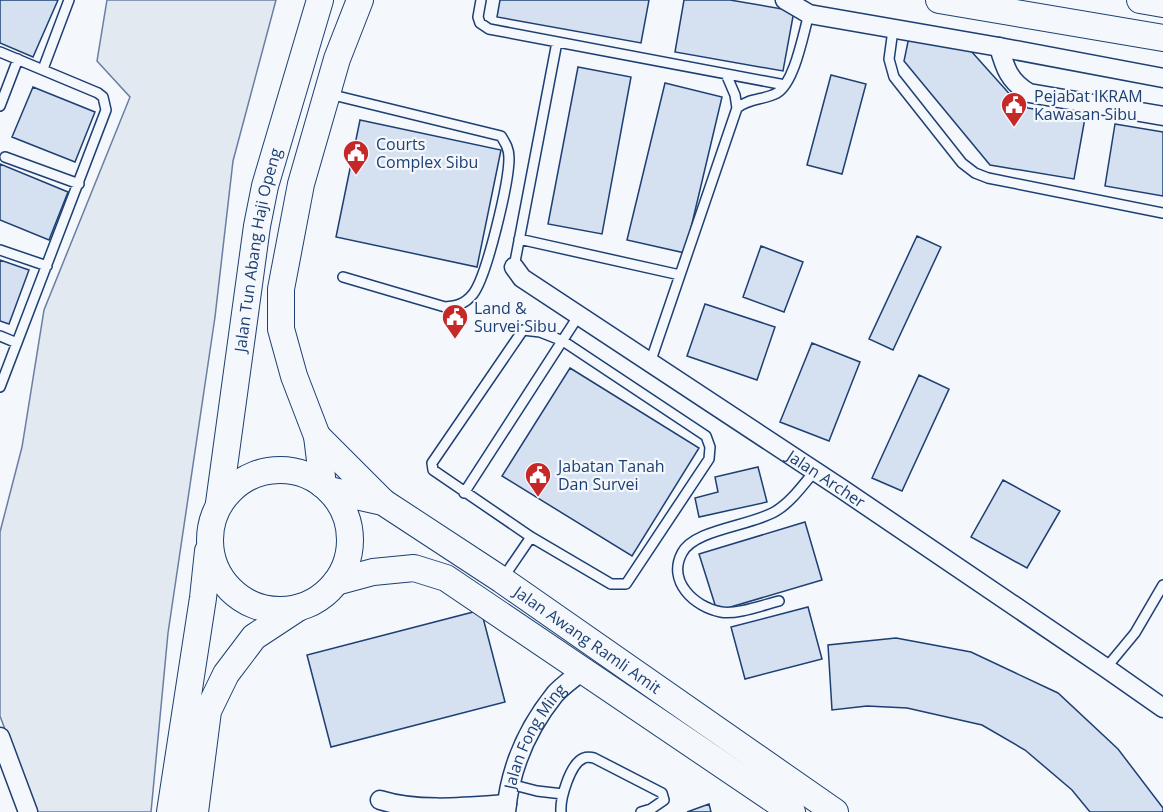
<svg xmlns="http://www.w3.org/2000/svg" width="1163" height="812" font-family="'Open Sans',sans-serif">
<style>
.green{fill:#e3e9f0;stroke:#687fa3;stroke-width:1.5}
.building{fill:#d5e0f0;stroke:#1d3f73;stroke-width:1.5}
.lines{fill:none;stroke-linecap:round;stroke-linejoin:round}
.lane-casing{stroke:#1d3f73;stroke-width:12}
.street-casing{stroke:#1d3f73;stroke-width:21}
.secondary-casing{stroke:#1d3f73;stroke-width:28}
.lane{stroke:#f4f7fb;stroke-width:9}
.street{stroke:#f4f7fb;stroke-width:18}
.secondary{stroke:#f4f7fb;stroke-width:26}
.labels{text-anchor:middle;stroke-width:4.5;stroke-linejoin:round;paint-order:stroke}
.poi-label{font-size:16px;fill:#1d3f73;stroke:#f4f7fb;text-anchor:start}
.street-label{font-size:16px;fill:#1d3f73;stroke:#f4f7fb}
</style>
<rect width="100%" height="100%" fill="#f4f7fb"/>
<path class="green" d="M107,0h169l-43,161 -18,156 -47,316 -17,179h-115l-36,-96v-184l22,-85 22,-137 86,-213 -33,-36z"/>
<path class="building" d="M0,0h58l-25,57 -33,-14z
M500,0h149l-8,43 -144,-26z
M684,0h46l64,11 -11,60 -108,-19z
M909,37l62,14 43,48 14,9 57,10 -11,61 -84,-14 -86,-104z
M578,67l53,10 -29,157 -54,-10z
M831,75l35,9 -24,90 -35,-9z
M665,83l57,14 -37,156 -58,-13z
M33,87l62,25 -20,50 -63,-25z
M360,120l141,30 -24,117 -141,-30z
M1115,124l48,8v64l-58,-10z
M0,164l68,28 -19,48 -49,-20z
M917,236l24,11 -48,103 -24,-11z
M761,246l42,16 -19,50 -41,-15z
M0,260l29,10 -20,54 -9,-3z
M705,304l70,23 -18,53 -70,-24z
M812,343l48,19 -31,79 -49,-19z
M570,368l129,80 -67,108 -130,-80z
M919,375l30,14 -47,102 -30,-13z
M758,467l9,35 -68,15 -4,-19 23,-6 -3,-15z
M1003,480l57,31 -33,57 -56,-31z
M805,522l17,58 -105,31 -18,-57z
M808,607l14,52 -77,20 -14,-52z
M481,610l24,92 -174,45 -24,-92z
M896,638l75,14 87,41 60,56 45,59v4h-73l-18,-22 -47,-40 -43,-25 -75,-17 -40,-2 -35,4 -4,-65z
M709,804l2,8h-24z"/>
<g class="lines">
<g class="lane-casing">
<path id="lane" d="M481,0l-3,17 2,6 9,6 296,56
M893,30l-4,29 5,18 68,86 13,10 13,5 175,35
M0,52l98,41 5,4 3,13 -106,277
M43,69l26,-69
M726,74l9,21 2,13
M329,94l172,42c5,8 8,13 8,22 0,24 -22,118 -36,136 -8,10 -16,12 -28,13l-102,-30
M0,106l18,-47
M5,157l74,27
M519,239l161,36
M0,250l47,16
M514,267l43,-225
M523,330l17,2 23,9 143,95 4,11 -1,12 -83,125h-15l-80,-47 -98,-67 -1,-7z
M0,336l17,7
M650,363l87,-255c12,-10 27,-8 40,-15 18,-11 26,-59 32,-79
M464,493l115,-178
M503,578l28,-41
M779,601c-16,4 -43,14 -58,11 -27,-5 -54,-31 -39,-59 12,-24 70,-27 94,-42 15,-9 27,-26 38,-39
M1106,668l29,-35 28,-48
M510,784l27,7 26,3
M561,812c-1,-13 9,-49 23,-54 2,-1 7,-1 10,0l68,35 2,7 -13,9 -10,3"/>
</g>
<g class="street-casing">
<g id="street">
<path d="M785,0l24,14 190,33 164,31"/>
<path d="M999,47c6,21 10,34 30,46l134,23"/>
<path id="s1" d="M514,267l8,11 320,211 264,179 57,40"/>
<path d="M0,737l28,75"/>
<path d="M380,800c38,12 86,7 127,4"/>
<path id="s2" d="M506,812c4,-44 21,-83 49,-118 8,-9 19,-16 28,-24"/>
</g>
</g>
<g class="secondary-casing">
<g id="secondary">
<path d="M939,0l224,38"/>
<path d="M1140,0l23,4"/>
<path d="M317,436l66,66"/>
<circle cx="280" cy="540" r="70"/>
<path d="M323,485l-6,-49 -23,-60 -13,-47v-40l20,-105 36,-125 23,-59"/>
<path id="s3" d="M329,490l54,12 119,78 333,232"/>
<path id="s4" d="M219,503l38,-277 8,-40 55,-186"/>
<path d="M336,582l37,-10 41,-4 32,10 346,234"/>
<path d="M170,812l33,-214 5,-47"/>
<path d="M195,812l13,-101 18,-37 28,-37 44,-29"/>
</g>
</g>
<use href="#lane" class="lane"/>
<use href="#street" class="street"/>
<use href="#secondary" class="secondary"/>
</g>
<defs>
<g id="civic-pin" transform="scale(1.35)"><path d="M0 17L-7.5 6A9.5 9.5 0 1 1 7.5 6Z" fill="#c62828" stroke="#f4f7fb"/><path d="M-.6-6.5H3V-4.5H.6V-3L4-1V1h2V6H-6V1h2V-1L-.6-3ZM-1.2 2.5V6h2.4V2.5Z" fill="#fff"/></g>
</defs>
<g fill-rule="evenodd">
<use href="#civic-pin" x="1014" y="105"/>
<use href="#civic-pin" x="356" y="153"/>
<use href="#civic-pin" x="455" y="317"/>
<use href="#civic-pin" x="538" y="475"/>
</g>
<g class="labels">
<g class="poi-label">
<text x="1034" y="102">Pejabat IKRAM<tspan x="1034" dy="18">Kawasan Sibu</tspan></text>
<text x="376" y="150">Courts<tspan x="376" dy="18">Complex Sibu</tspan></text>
<text x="474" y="314">Land &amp;<tspan x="474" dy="18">Survei Sibu</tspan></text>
<text x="558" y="472">Jabatan Tanah<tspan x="558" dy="18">Dan Survei</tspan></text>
</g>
<g class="street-label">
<text dy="6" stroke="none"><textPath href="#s4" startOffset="256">Jalan Tun Abang Haji Openg</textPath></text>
<text dy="6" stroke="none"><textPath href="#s1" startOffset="378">Jalan Archer</textPath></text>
<text dy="6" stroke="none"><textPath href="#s3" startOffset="302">Jalan Awang Ramli Amit</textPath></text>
<text dy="6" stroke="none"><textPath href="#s2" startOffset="82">Jalan Fong Ming</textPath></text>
</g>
</g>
</svg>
